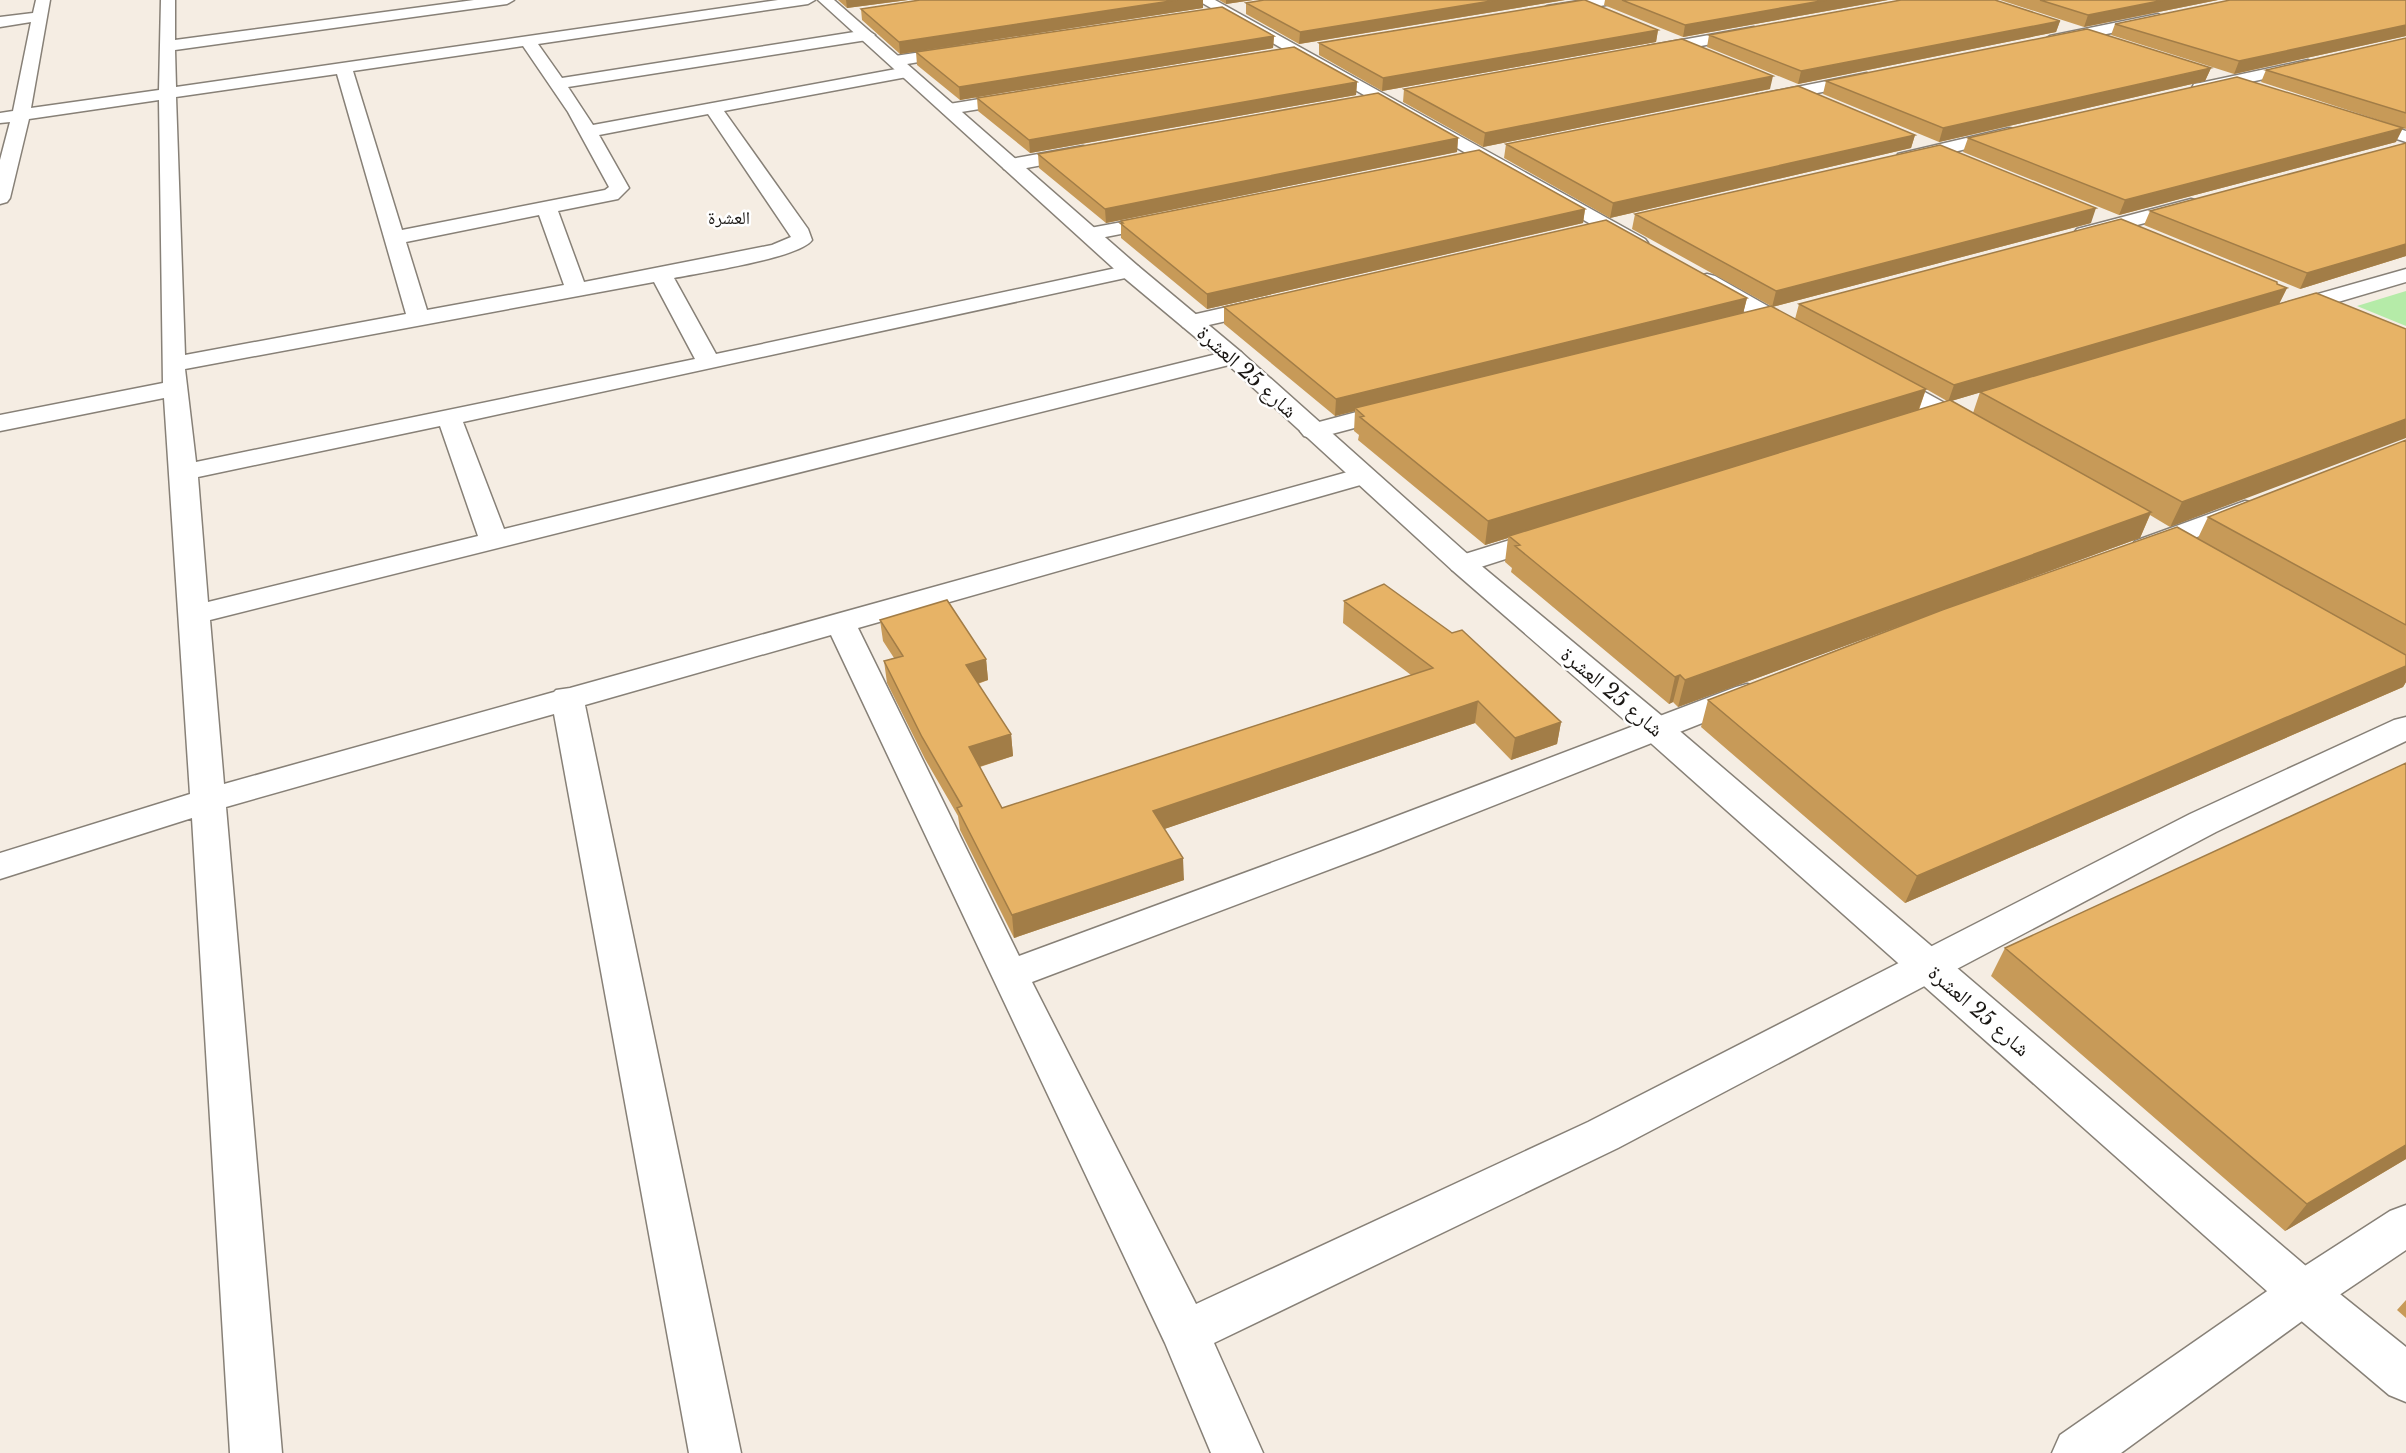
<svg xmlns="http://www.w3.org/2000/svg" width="2406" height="1453" font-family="'Libre Baskerville','Noto Naskh Arabic',serif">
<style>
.green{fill:#b5eba8}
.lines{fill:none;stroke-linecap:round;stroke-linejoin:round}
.minor-casing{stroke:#878077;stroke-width:3}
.tertiary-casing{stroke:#878077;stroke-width:3}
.minor{fill:#fff;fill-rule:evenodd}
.tertiary{fill:#fff;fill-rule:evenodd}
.wall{fill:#c79a58;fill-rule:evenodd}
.shaded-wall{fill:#a27d47}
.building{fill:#e7b366;stroke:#a27d47;stroke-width:1.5}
.labels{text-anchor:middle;stroke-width:5;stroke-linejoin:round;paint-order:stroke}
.far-neighbourhood-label{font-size:18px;fill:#1a1714;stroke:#fff}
.street-label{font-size:21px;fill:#1a1714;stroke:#fff}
</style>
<rect width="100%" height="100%" fill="#f5ede3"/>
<path class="green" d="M2406,291v35l-49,-20z"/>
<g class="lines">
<g class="minor-casing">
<path id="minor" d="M36,0h14l-19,108 128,-18 2,-90h14v40l299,-40h40l-7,4 -332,46 1,37 602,-87h37l-7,4 -270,40 24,34 305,-48 8,5 -8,5 -299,47 25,38 314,-58 8,5 -8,5 -183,34 84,118 4,11c-12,18 -113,33 -138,38l42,76 414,-89 8,1 3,5 -3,5 -8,1 -667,145 41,107 729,-179 8,2 4,5 -4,5 -1031,258 14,164 330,-92 2,-2 14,-2 792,-220 9,2 4,6 -4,6 -513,146 161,328 336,-124 381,-145 11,-3 11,3 5,7 -5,7 -377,149 -349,132 164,322 392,-182 602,-308 204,-94 12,-3v24l-190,91 -598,316 -404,195 49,110h-52l-46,-110 -334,-708 -246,70 156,748h-52l-135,-739 -328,93 56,646h-52l-38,-635 -192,61v-26l190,-59 -26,-396 -164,33v-16l163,-32 -4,-283 -130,19 -19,79 -3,4 -7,2v-44l10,-38 -10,1v-10l13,-2 18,-89 -31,5v-10l33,-4zM523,46l45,66 41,75 -4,3 -203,40 -49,-159zM337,74l69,240 -221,41 -9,-258zM708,114l83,123 -19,8 -188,37 -26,-71 60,-12 11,-11 -30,-53zM539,215l25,70 -137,25 -21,-68zM654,282l41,77 -499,103 -11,-93zM440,426l38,110 -270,66 -10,-125z
M1197,0h18l430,239 3,4 -3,4 -7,2 -7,-2z
M1585,0h33l-7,4 -64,12 -8,-5 8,-5z
M2158,14l8,5 -3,3 -113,24 -8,-5 8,-5z
M1754,27l8,5 -3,3 -111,21 -8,-5 8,-5z
M961,46l6,2 2,3 -2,3 -72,12 -8,-5 8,-5z
M2308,60l8,5 -2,3 -114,25 -6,-1 -2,-4 2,-4 6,-1z
M1867,73l8,5 -2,4 -111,22 -6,-1 -3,-4 3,-4 6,-1z
M1023,92l6,1 3,4 -3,4 -80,13 -6,-1 -3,-4 3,-4 6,-1z
M2356,115l50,16v11l-56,-18 -3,-4 3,-4z
M2009,128l6,1 3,4 -3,4 -110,27 -7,-2 -2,-4 2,-4z
M1083,146l7,2 2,4 -2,4 -79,15 -7,-2 -2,-4 2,-4 7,-2z
M2191,199l7,2 3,4 -3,4 -114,30 -7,-2 -3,-4 3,-4z
M1165,214l7,2 3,4 -3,4 -82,16 -7,-2 -3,-4 3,-4 7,-2z
M2406,269v13l-119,35 -8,-2 -3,-5 3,-5z
M1707,274l8,2 88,50 4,5 -4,5 -8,2 -8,-2 -88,-50 -3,-5 3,-5z
M1267,298l8,2 3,5 -3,5 -84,19 -8,-2 -3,-5 3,-5z
M1883,372l9,2 89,49 4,5 -4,5 -9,3 -9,-3 -89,-49 -3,-5 3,-5z
M1398,401l9,3 4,5 -4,5 -94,25 -9,-3 -4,-5 4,-5z
M2245,501l10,2 4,6 -4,6 -100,38 -10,3 -10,-3 -4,-6 4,-6z
M1549,528l10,2 4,6 -4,6 -97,31 -10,-3 -4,-6 4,-6z
M2406,1205v45l-86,58 -199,145h-69l8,-18 226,-157 104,-67z"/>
</g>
<g class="tertiary-casing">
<path id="tertiary" d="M818,0h16l304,266 103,86 231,206 196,163 652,557 86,69v55l-17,-7 -103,-87 -642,-571 -192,-167 -227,-208 -103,-86z"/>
</g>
<use href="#minor" class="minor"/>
<use href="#tertiary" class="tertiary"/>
</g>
<path class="wall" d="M838,0h70l-61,8z
M1203,0v8l-303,46 -38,-34 -1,-11z
M1219,0h34l-27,4z
M1264,0h301l-266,44 -53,-30v-11z
M1605,0h283l-205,37 -79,-32z
M2000,0h218l-134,27z
M2406,0v36l-172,38 -123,-39 4,-11z
M2060,21l-4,11 -258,52 -91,-37 2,-12z
M1658,30l-2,12 -274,49 -63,-36v-12z
M1274,36l-1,12 -313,52 -43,-35 -1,-13z
M2406,38v91l-145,-47 5,-12z
M2211,68l-6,13 -266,61 -116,-48 3,-13z
M1357,82l-1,13 -326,58 -52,-42 -1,-13z
M1404,89h366l-287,58 -80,-45z
M1915,135l-4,13 -301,70 -106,-60 2,-14z
M1458,138l-1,14 -351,71 -67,-55 -1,-14z
M1968,138l428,4 -277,73 -156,-63z
M2406,143v113l-106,33 -156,-64 6,-14z
M1585,209l-2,14 -376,86 -86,-71v-17z
M1635,214l456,9 -319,84 23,12 4,-15 478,-20 10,4 -8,16 -328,97 22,12 7,-21 336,-99 -146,234 -20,-12 -10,23 -170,62 228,-62 10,-21 198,-77v242l-3,5 -498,216 -204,-176 7,-27 212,-82 -242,89 -5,-5 -4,2 -158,-132 1,-4 -7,-6 3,-24 -23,7 -127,-105 1,-5 -5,-4 1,-20 -20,5 -111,-92v-17l523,-9 -4,15 28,-7 -139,-77zM1926,389l21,12 -28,9z
M1344,601l217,121 -4,22 -46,16 -36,-37 -311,106 20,51 -170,58 -54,-108 -2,-14 -33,-57 -38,-76 -3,-22 10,-3 -11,-17 -3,-21 106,39 2,21 -10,4 33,50 2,22 -33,11 22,41 409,-133 -68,-52z
M2406,763v396l-121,72 -294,-255 14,-28z
M2406,1300v18l-9,-8z"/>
<path class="shaded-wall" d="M846,0h62l-61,8z
M1177,0h26v8l-303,46 -1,-12z
M1226,0h27l-27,4z
M1497,0h68l-266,44 1,-12z
M1826,0h62l-205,37 2,-12z
M2164,0h54l-134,27 4,-12z
M2060,21l-4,11 -258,52 3,-13z
M2406,25v11l-172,38 5,-13z
M1658,30l-2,12 -274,49 1,-13z
M1274,36l-1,12 -313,52 -1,-13z
M2211,68l-6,13 -266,61 4,-14z
M1773,76l-3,13 -287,58 2,-14z
M1357,82l-1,13 -326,58 -1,-13z
M2403,128l-7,14 -277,73 6,-15z
M1915,135l-4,13 -301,70 3,-15z
M1458,138l-1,14 -351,71 -1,-14z
M2096,208l-5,15 -319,84 4,-16z
M1585,209l-2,14 -376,86v-15z
M2406,244v12l-106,33 7,-16z
M2287,288l-8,16 -331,98 6,-17z
M1747,298l-4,16 -388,94v3l-20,5 1,-17z
M1926,389l-8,22 -409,125 -1,2 -23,7 3,-24z
M2406,419v19l-236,89 12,-25z
M2151,512l-11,26 -462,169 7,-27z
M986,659l2,21 -20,6 -2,-21z
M2406,666v16l-3,5 -498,216 12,-27z
M1680,675l-7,27 -4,2 6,-27z
M1478,701l-3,22 -322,110v-22z
M1561,722l-4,22 -46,16 4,-22z
M1011,734l2,22 -41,13 -3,-22z
M1183,858l1,22 -170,58 -2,-23z
M2406,1145v14l-121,72 22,-27z"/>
<path class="building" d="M920,0h257l-278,42 -38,-33z
M1264,0h233l-197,32 -54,-29z
M1583,0h2l73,30 -275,48 -64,-35z
M1622,0h204l-141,25z
M1901,0h94l65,21 -259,50 -92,-36z
M2040,0h124l-76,15z
M2230,0h176v25l-167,36 -124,-37z
M1222,7l52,29 -315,51 -43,-35z
M2087,29l124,39 -268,60 -117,-47z
M2406,38v75l-140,-43z
M1682,39l91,37 -288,57 -81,-44z
M1294,47l63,35 -328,58 -52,-42z
M2237,77l166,51 -278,72 -157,-62z
M1798,86l117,49 -302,68 -107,-59z
M1378,93l80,45 -353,71 -67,-55z
M2406,143v101l-99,29 -157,-62z
M1940,145l156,63 -320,83 -141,-77z
M1479,150l106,59 -378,85 -87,-71h3l-2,-2z
M2121,219l156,63v2l10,4 -333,97 -155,-81z
M1606,220l141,78 -411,101 -112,-92z
M2316,293l90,36v90l-224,83 -202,-110z
M1771,306l155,83 -438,132 -128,-104 4,-1 -9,-8z
M1950,400l201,112 -466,168 -5,-5 -5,2 -160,-131 5,-1 -11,-9z
M2406,440v185l-198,-108z
M2177,527l229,128v11l-489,210 -209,-176 234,-90z
M1384,584l68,49 10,-3 99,92 -46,16 -37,-37 -325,110 30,47 -171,57 -55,-107 5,-2 -40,-69 -38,-76 19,-5 -23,-36 67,-20 39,59 -20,6 45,69 -42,13 33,61 431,-140 -89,-67z
M2406,763v382l-99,59 -302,-256z"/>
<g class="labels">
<g class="far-neighbourhood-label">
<text x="729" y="224">العشرة</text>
</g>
<g class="street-label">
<text transform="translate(1247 372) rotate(42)" y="7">شارع 25 العشرة</text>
<text transform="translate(1612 692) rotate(40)" y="7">شارع 25 العشرة</text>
<text transform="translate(1979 1011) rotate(41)" y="7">شارع 25 العشرة</text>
</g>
</g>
</svg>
